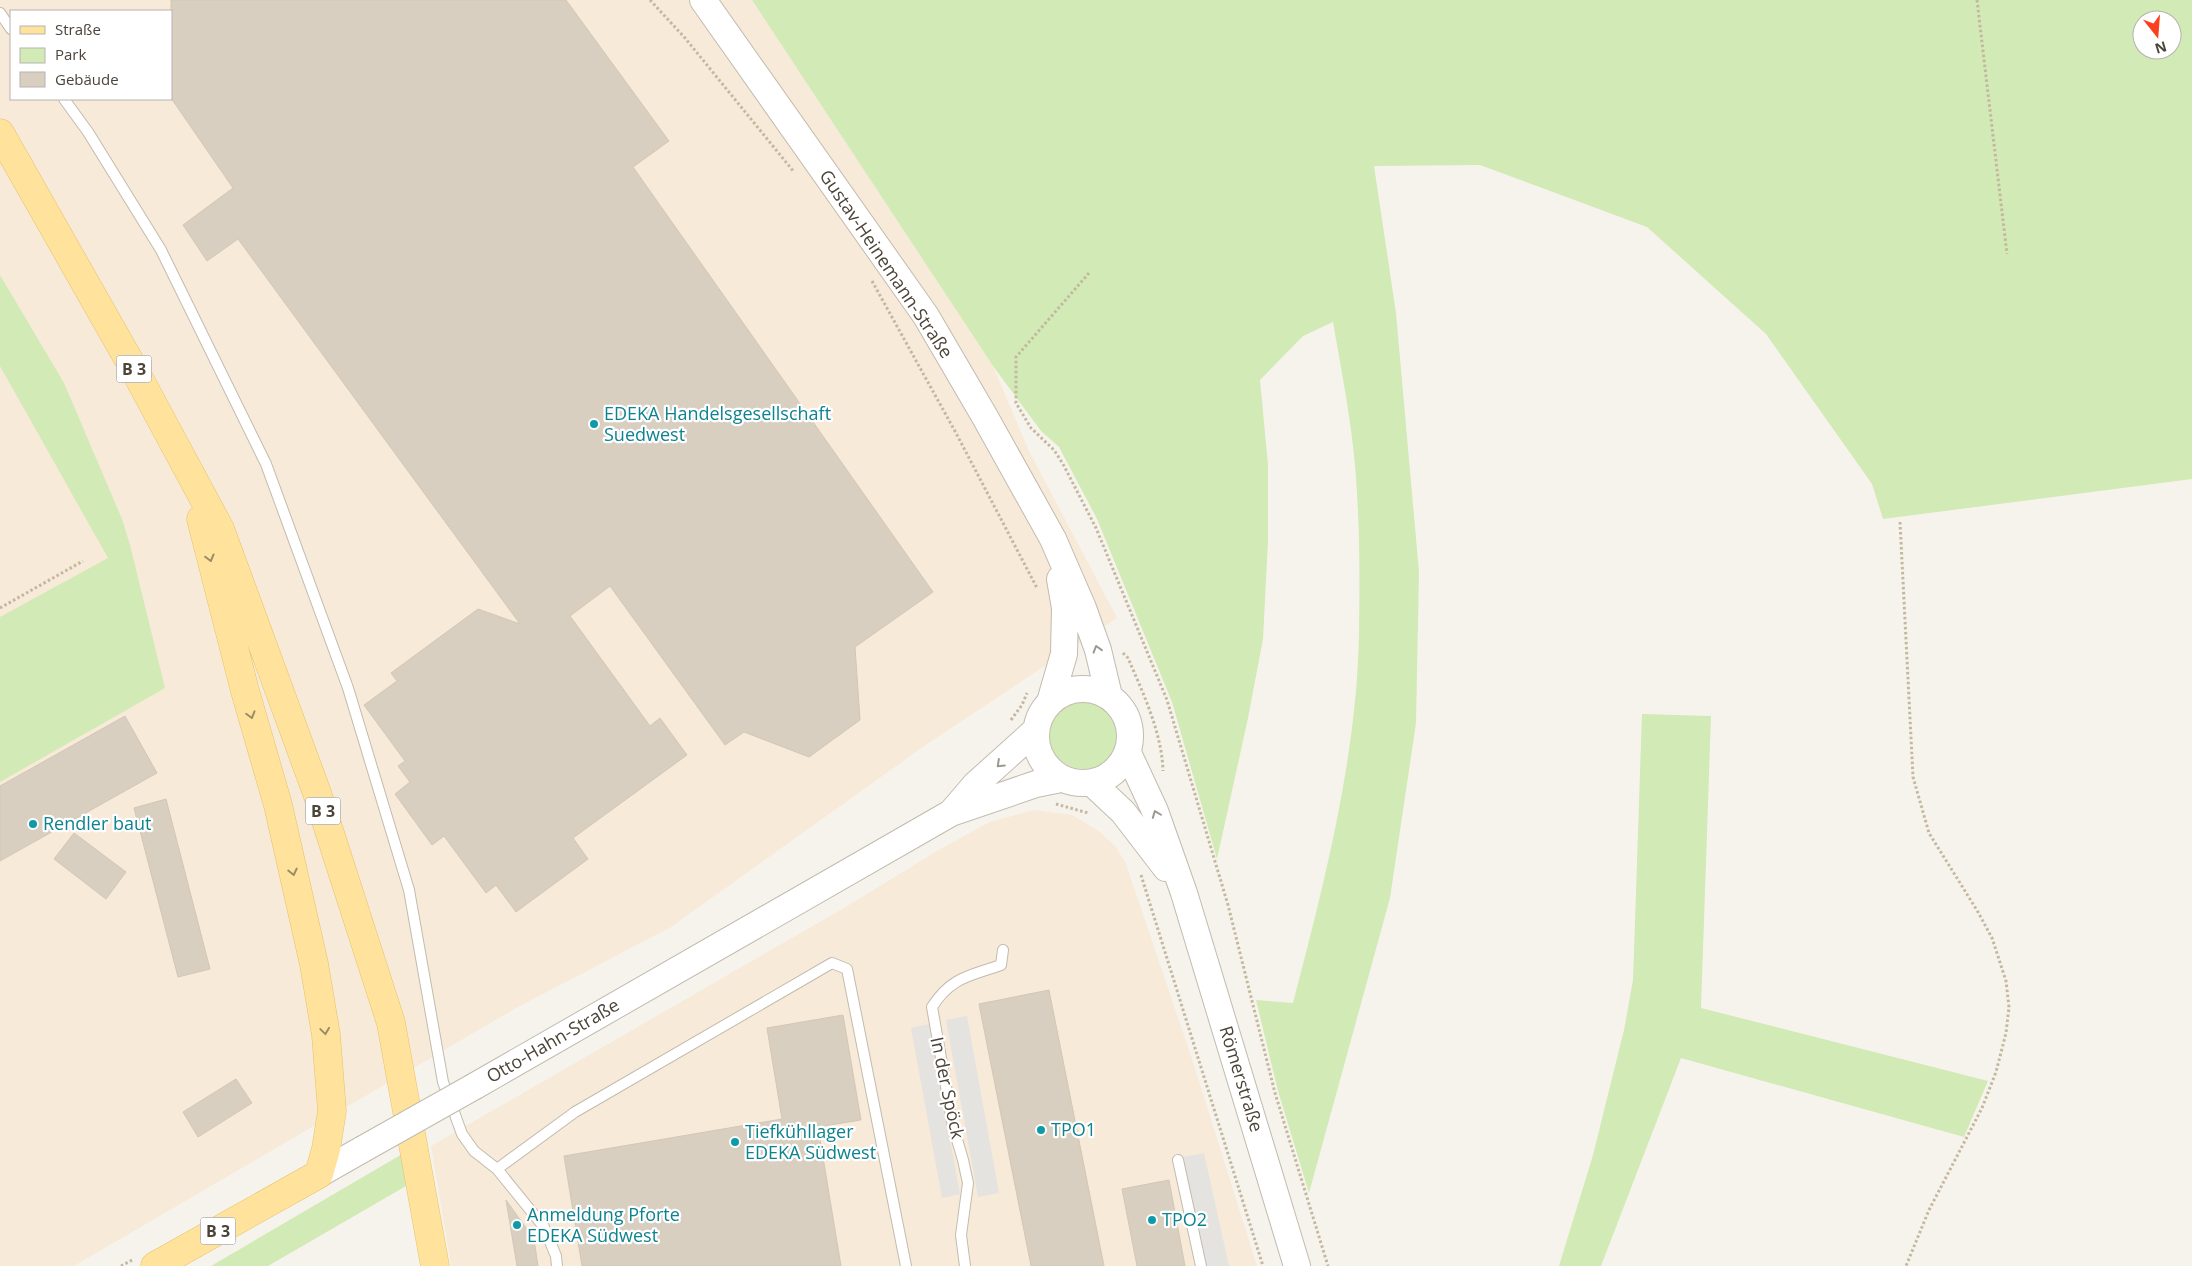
<svg xmlns="http://www.w3.org/2000/svg" width="2192" height="1266" font-family="'Open Sans',sans-serif">
<style>
.commercial{fill:#f7ead8;fill-rule:evenodd}
.green{fill:#d2eab5;fill-rule:evenodd}
.parking{fill:#e5e3e0}
.building{fill:#d8cfc1;stroke:#d3c7b4}
.lines{fill:none;stroke-linecap:round;stroke-linejoin:round}
.service-casing{stroke:#c2bbae;stroke-width:12}
.tertiary-casing{stroke:#c2bbae;stroke-width:28}
.primary-casing{stroke:#e6c16a;stroke-width:29}
.path{stroke:#c4b79f;stroke-width:3;stroke-dasharray:2.5 2.5;stroke-linecap:butt}
.service{stroke:#fff;stroke-width:10}
.tertiary{stroke:#fff;stroke-width:26}
.primary{stroke:#ffe39c;stroke-width:28}
.tertiary-bridge-casing{stroke:#c2bbae;stroke-width:28;stroke-linecap:butt}
.tertiary-bridge{stroke:#fff;stroke-width:26}
.oneway{stroke:#9c8c66}
.oneway2{stroke:#9c9892}
.culture-dot{fill:#0f9aa8;stroke:#fff;stroke-width:2}
.labels{text-anchor:middle;stroke-width:4.5;stroke-linejoin:round;paint-order:stroke}
.shield{fill:#fff;stroke:#817c74;stroke-width:1}
.shield-label{font-size:16px;font-weight:bold;fill:#4b4439}
.street-label{font-size:18px;fill:#4b4439;stroke:#fff}
.culture-label{font-size:18px;fill:#0d838f;stroke:#fff;text-anchor:start}
</style>
<rect width="100%" height="100%" fill="#f6f3ec"/>
<path class="commercial" d="M0,0h752l241,366 36,85 88,167 -190,126 -256,183 -153,80 -444,259h-74zM11,11h160v88h-160z
M1034,810l38,5 28,17 16,15 10,17 66,195 65,207h-806l-20,-120 413,-238 98,-60 48,-26z"/>
<path class="green" d="M752,0h1440v479l-309,40 -11,-35 -106,-150 -119,-107 -167,-62 -106,1 22,147 23,259 -3,151 -26,175 -81,295 -31,-102 -22,-91 37,3c31,-119 64,-246 66,-370 1,-67 1,-137 -8,-203 -5,-37 -12,-73 -18,-108l-30,14 -43,44 8,85v76l-5,98 -15,79 -31,141 -45,-157 -75,-183 -38,-72 -18,-16 -48,-65zM2142,20h30v30h-30z
M0,275l64,108 58,136 8,26 35,143 -165,94v-165l108,-59 -108,-192z
M1048 733a36 36 0 1 1 72 0a36 36 0 1 1-72 0Z
M1642,714l69,2 -10,292 287,73 -24,56 -283,-79 -80,208h-42l34,-111 31,-125 9,-50z
M404,1153l2,33 -138,80h-57z"/>
<path class="parking" d="M967,1016l32,177 -21,4 -32,-177z
M929,1024l31,170 -18,4 -31,-170z
M1204,1153l25,113h-23l-24,-109z"/>
<path class="building" d="M171,0h395l103,141 -36,26 300,425 -78,55 5,73 -51,37 -65,-25 -19,13 -115,-159 -40,30 80,110 10,-8 27,37 -114,83 15,21 -72,53 -20,-27 -10,8 -42,-57 -12,9 -37,-51 15,-12 -12,-16 7,-5 -41,-56 33,-24 -6,-8 87,-64 42,15 -282,-385 -31,22 -24,-36 50,-37 -62,-90z
M125,716l32,57 -157,88v-75z
M166,799l44,170 -32,8 -44,-169z
M74,833l52,39 -20,27 -52,-40z
M1049,990l55,276h-73l-52,-262z
M843,1015l18,105 -43,7 23,139h-259l-18,-110 218,-37 -15,-91z
M236,1079l16,24 -54,34 -15,-25z
M1169,1180l16,86h-48l-15,-77z
M506,1200l28,39 4,27h-21z"/>
<g class="lines">
<g class="service-casing">
<path id="service" d="M0,13l11,16
M64,99l24,33 73,118 105,214 82,224 61,202 34,192 19,52 12,17 23,18 47,58 12,29 1,10
M1178,1160l23,106
M497,1169l78,-57 257,-149 15,6 59,297
M965,1266l-4,-31 7,-52 -5,-23 -10,-34 -21,-119c19,-30 38,-31 69,-42l2,-15"/>
</g>
<g class="tertiary-casing">
<path id="tertiary" d="M703,0l223,316 59,101 68,122 30,69 15,42 11,46
M1036 736a47 47 0 1 1 94 0a47 47 0 1 1-94 0Z
M1050,702l14,-48 1,-46 -5,-29
M1128,753l27,58 29,82 113,373
M1092,783l31,29 43,56
M951,813l24,-28 61,-55
M475,1086l476,-273 85,-29 25,-5
M319,1174l44,-25"/>
</g>
<g class="primary-casing">
<path id="primary" d="M0,133l134,236 86,160 97,264 74,230 44,243
M155,1266l164,-92 7,-25 6,-38 -6,-76 -12,-71 -36,-159 -33,-114 -44,-172"/>
</g>
<path class="path" d="M650,0l35,38 109,134
M1977,0l30,254
M1089,273l-73,84v46l15,25 23,22 9,14 33,64 71,172 61,205 47,188 53,173
M872,281l84,152 81,155
M1900,522l13,255 16,56 49,79 14,26 14,43 3,26 -3,26 -10,39 -14,36 -53,102 -23,56
M0,608l83,-47
M1123,653l5,5c15,35 34,75 35,113
M1011,720l11,-15 5,-12
M1056,804l32,9
M1141,875l122,391
M121,1266l13,-7"/>
<use href="#service" class="service"/>
<use href="#tertiary" class="tertiary"/>
<use href="#primary" class="primary"/>
<g class="tertiary-bridge-casing">
<path id="tertiary-bridge" d="M363,1149l112,-63"/>
</g>
<use href="#tertiary-bridge" class="tertiary-bridge"/>
</g>
<defs><path id="oneway-chevron" d="M-2-3.5L2.5 0L-2 3.5" fill="none" stroke-width="1.6" stroke-linecap="round" stroke-linejoin="round" transform="scale(1.25)"/></defs>
<g class="oneway">
<use href="#oneway-chevron" transform="translate(210 558) rotate(75)"/>
<use href="#oneway-chevron" transform="translate(251 715) rotate(74)"/>
<use href="#oneway-chevron" transform="translate(293 872) rotate(77)"/>
<use href="#oneway-chevron" transform="translate(325 1031) rotate(82)"/>
</g>
<g class="oneway2">
<use href="#oneway-chevron" transform="translate(1097 649) rotate(-107)"/>
<use href="#oneway-chevron" transform="translate(1000 764) rotate(137)"/>
<use href="#oneway-chevron" transform="translate(1156 814) rotate(-111)"/>
</g>
<g class="culture-dot">
<circle cx="594" cy="424" r="5"/>
<circle cx="33" cy="824" r="5"/>
<circle cx="1041" cy="1130" r="5"/>
<circle cx="735" cy="1142" r="5"/>
<circle cx="1152" cy="1220" r="5"/>
<circle cx="517" cy="1225" r="5"/>
</g>
<g class="labels">
<g class="shield">
<rect x="116.5" y="355.5" width="35" height="27" rx="4"/>
<rect x="305.5" y="797.5" width="35" height="27" rx="4"/>
<rect x="200.5" y="1217.5" width="35" height="27" rx="4"/>
</g>
<g class="shield-label">
<text x="134" y="375">B 3</text>
<text x="323" y="817">B 3</text>
<text x="218" y="1237">B 3</text>
</g>
<g class="street-label">
<text transform="translate(886 264) rotate(56)" y="6">Gustav-Heinemann-Straße</text>
<text transform="translate(553 1041) rotate(-30)" y="6">Otto-Hahn-Straße</text>
<text transform="translate(1241 1079) rotate(73)" y="6">Römerstraße</text>
<text transform="translate(947 1088) rotate(78)" y="6">In der Spöck</text>
</g>
<g class="culture-label">
<text x="604" y="420">EDEKA Handelsgesellschaft<tspan x="604" dy="21">Suedwest</tspan></text>
<text x="43" y="830">Rendler baut</text>
<text x="1051" y="1136">TPO1</text>
<text x="745" y="1138">Tiefkühllager<tspan x="745" dy="21">EDEKA Südwest</tspan></text>
<text x="527" y="1221">Anmeldung Pforte<tspan x="527" dy="21">EDEKA Südwest</tspan></text>
<text x="1162" y="1226">TPO2</text>
</g>
</g>
<rect x="10" y="10" width="162" height="90" fill="#ffffff" stroke="#b7b4b0"/>
<rect x="20" y="26" width="25" height="8" fill="#ffe39c" stroke="#b7b4b0"/>
<text x="55" y="35" font-size="15" fill="#4b4439">Straße</text>
<rect x="20" y="48" width="25" height="15" fill="#d2eab5" stroke="#b7b4b0"/>
<text x="55" y="60" font-size="15" fill="#4b4439">Park</text>
<rect x="20" y="72" width="25" height="15" fill="#d8cfc1" stroke="#b7b4b0"/>
<text x="55" y="85" font-size="15" fill="#4b4439">Gebäude</text>
<g transform="translate(2157 35) rotate(163)"><circle r="24" fill="#ffffff" stroke="#b7b4b0"/>
<path d="M0-4L9 19L0 12L-9 19Z" fill="#fc3f1d"/>
<text y="-8" font-size="14" font-weight="bold" text-anchor="middle" fill="#4b4439">N</text>
</g>
</svg>
